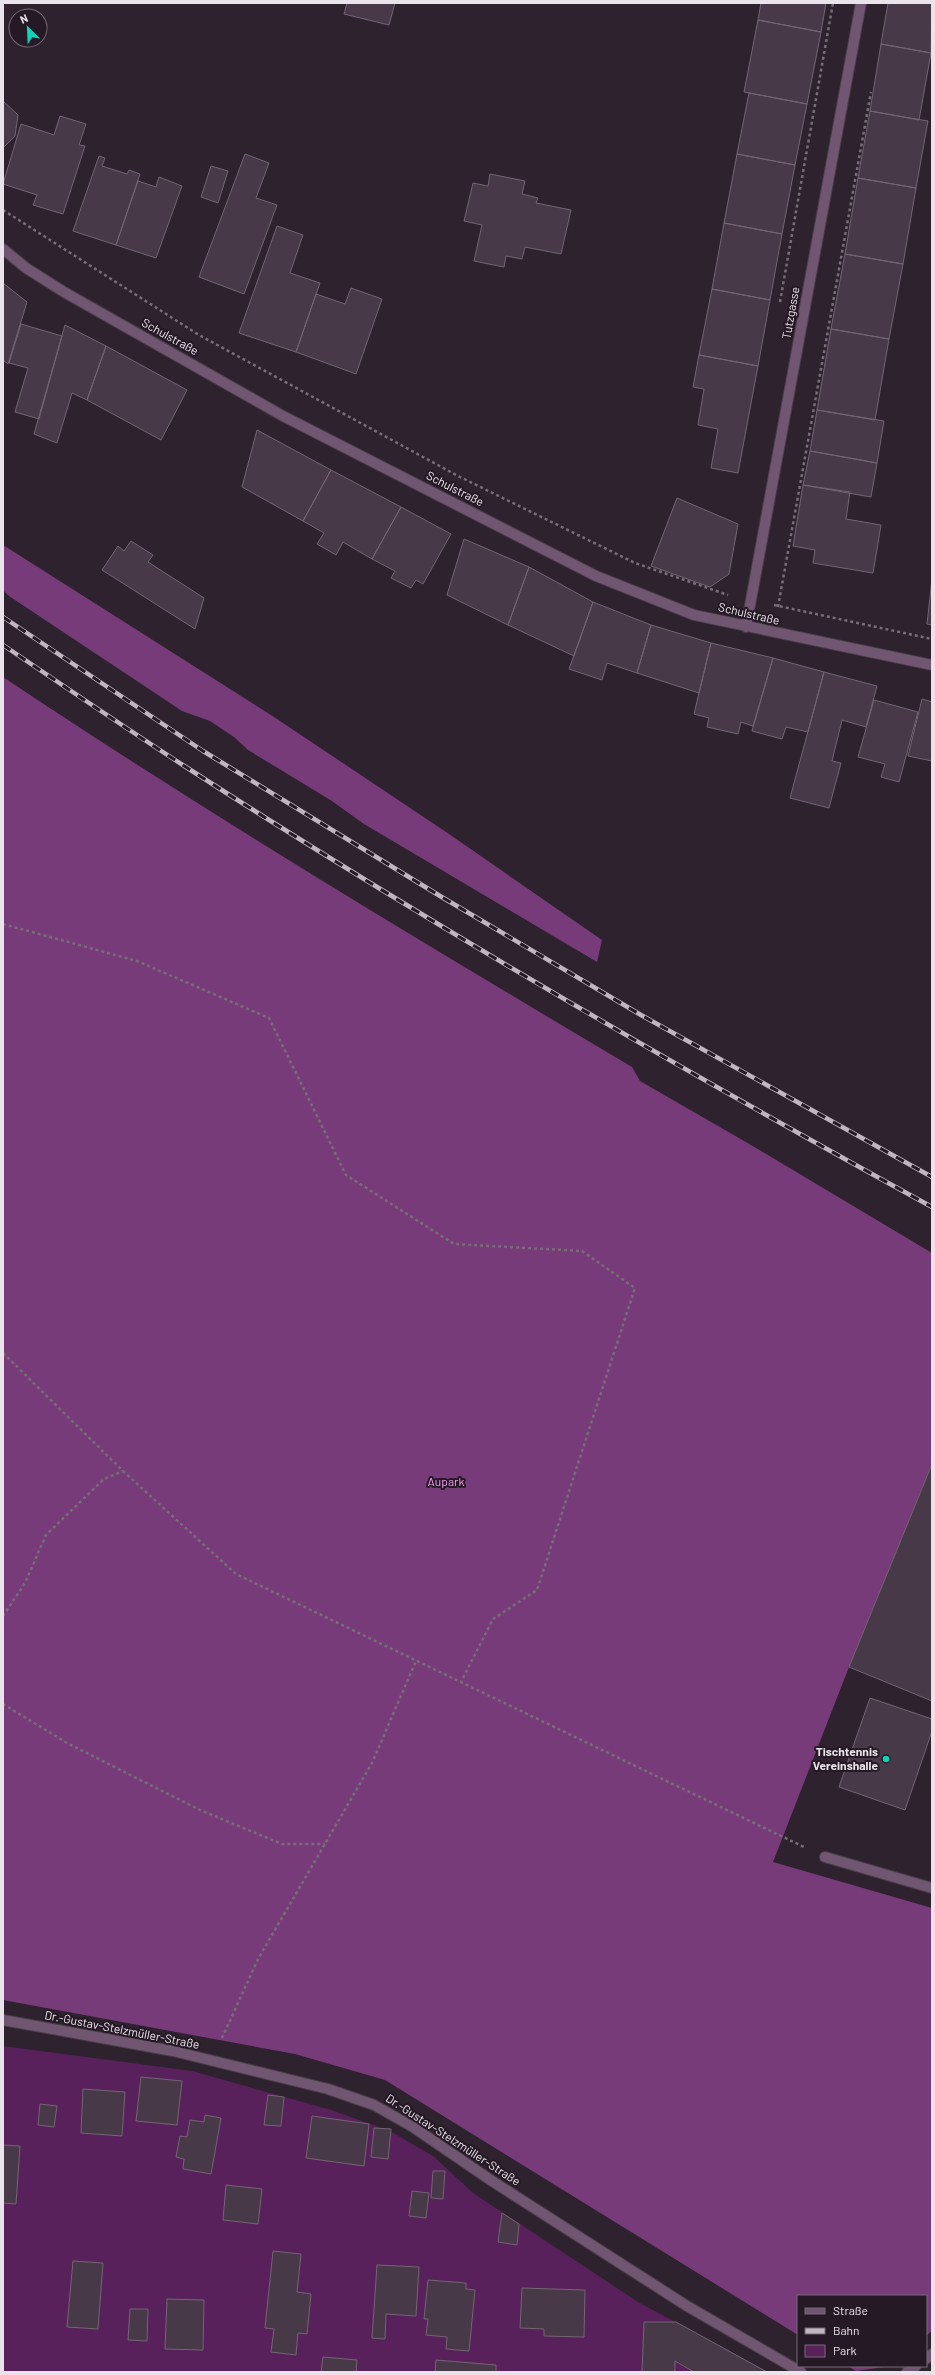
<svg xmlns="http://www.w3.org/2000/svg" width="935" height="2375" font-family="Barlow,sans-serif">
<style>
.green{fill:#59215b}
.forest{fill:#773b79}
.building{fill:#473947;stroke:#746574}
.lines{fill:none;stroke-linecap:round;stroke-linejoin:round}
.service-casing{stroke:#493d49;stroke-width:12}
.minor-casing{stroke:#493d49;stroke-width:12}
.path{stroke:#786d78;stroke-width:2.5;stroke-dasharray:3 3;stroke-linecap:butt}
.service{stroke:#715671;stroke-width:10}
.minor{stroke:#715671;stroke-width:10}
.rail-casing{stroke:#bfb6bf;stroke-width:4.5}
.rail{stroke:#251925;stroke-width:3;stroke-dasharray:9;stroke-linecap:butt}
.poi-dot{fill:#0dd5b5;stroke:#251925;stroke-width:1.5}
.labels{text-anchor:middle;stroke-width:4;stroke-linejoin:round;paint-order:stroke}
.street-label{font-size:12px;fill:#ebe3eb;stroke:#251925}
.park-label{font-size:12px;fill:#f49ff5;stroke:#251925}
.poi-label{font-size:12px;font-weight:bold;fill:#ebe3eb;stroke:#251925;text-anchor:end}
</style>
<rect width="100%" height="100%" fill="#2f222f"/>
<path class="green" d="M3,2046l189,25 139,39 59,21 43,25 40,37 165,109 129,70h-764z"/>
<path class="forest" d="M3,545l271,172 175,117 153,106 -5,22 -233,-138 -32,-23 -84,-51 -14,-13 -24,-16 -28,-10 -173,-115 -6,-6z
M3,677c205,137 417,264 629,390l8,14 111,64 181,108v211l-83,203 -76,195 159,46v423l-6,5v-40h-128v39l-413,-255 -90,-26 -292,-54z
M848,2366h43l-35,5z"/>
<path class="building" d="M347,3h48l-6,22 -45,-11z
M761,3h65l-5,29 -63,-12z
M888,3h44l-1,50 -50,-9z
M758,20l63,12 -14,72 -63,-12z
M881,44l50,9 -12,67 -49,-9z
M749,93l58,11 -12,61 -58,-11z
M3,101l15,14 -3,21 -12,12z
M870,111l58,10 -12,67 -58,-10z
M60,116l26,8 -7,21 6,1 -22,68 -30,-9 4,-10 -34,-11 18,-60 33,11z
M245,154l24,9 -13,35 21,7 -33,89 -45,-17z
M737,154l58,11 -13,69 -58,-11z
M99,156l6,2 -3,8 25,8 2,-4 11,4 -24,71 -43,-14z
M211,166l17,5 -10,32 -17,-6z
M490,174l35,7 -3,13 16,4 -2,5 35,7 -10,44 -36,-7 -3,12 -16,-3 -2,11 -30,-6 8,-36 -18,-4 9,-38 15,3z
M159,177l23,9 -26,72 -40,-13 22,-64 18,6z
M858,178l58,10 -13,76 -58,-10z
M724,223l58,11 -12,66 -58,-11z
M277,226l26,9 -13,38 30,10 -24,69 -57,-19z
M845,254l58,10 -14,75 -58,-10z
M3,283l24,19 -19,62 -5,-4z
M351,288l31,11 -26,75 -60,-22 20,-58 29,10z
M712,289l58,11 -12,66 -59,-11z
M21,324l41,12 -23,83 -24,-7 13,-44 -19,-5z
M65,325l41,21 -19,54 -15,-7 -15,50 -23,-9z
M831,329l58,10 -14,81 -58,-10z
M106,346l81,44 -26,50 -74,-40z
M699,355l59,11 -20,107 -27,-5 7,-39 -20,-4 6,-36 -11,-2z
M817,410l67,11 -7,42 -67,-12z
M257,430l74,40 -28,51 -61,-34z
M810,451l67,12 -6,34 -68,-12z
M331,470l70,37 -29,52 -29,-17 -7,13 -19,-11 7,-11 -21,-12z
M803,485l47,7 -4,27 35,6 -8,48 -60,-10 2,-13 -22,-4z
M677,498l61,26 -9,50 -19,13 -59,-21z
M401,507l50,27 -28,50 -7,-4 -5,8 -20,-10 4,-7 -23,-12z
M464,539l65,28 -21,58 -61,-30z
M131,541l22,14 -5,7 56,36 -9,31 -93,-59 16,-24 6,5z
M529,567l64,35 -19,54 -66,-31z
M932,579v46l-5,-1z
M593,602l58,23 -14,48 -30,-10 -5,17 -33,-11z
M651,625l60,18 -12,50 -62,-20z
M711,643l62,15 -20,68 -12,-4 -3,12 -31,-7 2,-9 -15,-4z
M773,658l51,14 -16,60 -22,-5 -4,12 -30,-8z
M824,672l53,14 -11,41 -24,-7 -10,41 9,2 -12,45 -39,-10z
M922,699l10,3v59l-24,-5z
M874,700l44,12 -19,70 -18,-5 4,-13 -27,-7z
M932,1464v237l-83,-34z
M870,1698l62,21v12l-27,79 -66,-23z
M141,2077l41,4 -5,44 -41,-4z
M83,2089l42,3 -3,44 -41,-3z
M268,2095l16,2 -3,29 -17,-1z
M40,2104l17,2 -3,21 -16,-2z
M205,2115l16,3 -10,56 -28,-5 1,-10 -8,-2 4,-21 7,1 3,-17 14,2z
M312,2116l57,8 -5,42 -58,-8z
M374,2128l17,1 -3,30 -17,-2z
M3,2145l17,1 -4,58 -13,-1z
M433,2171h12l-2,28 -12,-1z
M226,2185l36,4 -4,35 -35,-4z
M412,2191l17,2 -3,25 -17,-2z
M502,2213l17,11 -2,21 -19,-3z
M273,2251l28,3 -4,38 14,2 -4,40 -9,-1 -2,22 -25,-3 3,-23 -9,-1z
M73,2261l30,2 -5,66 -31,-2z
M377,2265l42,2 -3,49 -30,-2 -1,25 -13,-1z
M428,2280l38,3v6l9,1 -6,61 -23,-2 1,-12 -21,-2 2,-16h-4z
M522,2288l63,2 -1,47 -40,-1v-7l-24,-1z
M167,2299l37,1 -1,50 -38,-1z
M130,2309h18l-1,32 -19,-1z
M644,2322h32l91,50h-73l-19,-11v11h-33z
M323,2357l34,3 -1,12h-35z
M436,2360l60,5v7h-61z"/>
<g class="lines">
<g class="service-casing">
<path id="service" d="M3,2020l170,31 155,38 46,16 39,22 79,54 195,125 114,66"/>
</g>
<g class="minor-casing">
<path id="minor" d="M3,249l23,19 38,24 219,124 313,160 98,39 238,50
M746,627l115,-624
M825,1857l107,31
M926,2359l6,-5
M907,2372l9,-6"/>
</g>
<path class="path" d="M3,210l196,125 259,141 177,87 93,32
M780,302l53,-299
M774,605l158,34
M778,607l93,-515
M3,924l134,37 132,57 77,157 108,69 128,7 53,37 -98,302 -44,29 -32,63
M3,1353l120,118 113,103 568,273
M3,1616l22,-33 21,-48 58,-56 19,-8
M3,1704l64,39 133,67 82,34h43
M222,2038l36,-79 114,-196 44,-102"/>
<use href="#service" class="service"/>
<use href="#minor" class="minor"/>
<g class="rail-casing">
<path id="rail" d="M3,617l200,134 237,145 201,119 291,162
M3,645c62,42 124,84 186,124 242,156 491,300 743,438"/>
</g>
<use href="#rail" class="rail"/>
</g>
<circle class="poi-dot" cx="886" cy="1759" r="4"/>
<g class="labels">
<g class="street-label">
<text transform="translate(791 313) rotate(-80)" y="4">Tutzgasse</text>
<text transform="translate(170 337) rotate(29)" y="4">Schulstraße</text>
<text transform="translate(455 489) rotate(27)" y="4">Schulstraße</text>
<text transform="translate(749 614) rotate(13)" y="4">Schulstraße</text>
<text transform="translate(122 2030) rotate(11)" y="4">Dr.-Gustav-Stelzmüller-Straße</text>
<text transform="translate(453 2140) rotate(33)" y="4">Dr.-Gustav-Stelzmüller-Straße</text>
</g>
<g class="park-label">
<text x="446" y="1486">Aupark</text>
</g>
<g class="poi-label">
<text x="878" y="1756">Tischtennis<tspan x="878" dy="14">Vereinshalle</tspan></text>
</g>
</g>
<rect width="935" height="2375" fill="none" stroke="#ebe3eb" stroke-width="8"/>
<rect x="797" y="2295" width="130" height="72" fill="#251925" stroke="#746a74"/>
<rect x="805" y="2308" width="20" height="6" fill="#715671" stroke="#746a74"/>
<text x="833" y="2315" font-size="12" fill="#ebe3eb">Straße</text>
<rect x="805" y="2328" width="20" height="6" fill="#bfb6bf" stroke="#746a74"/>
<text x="833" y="2335" font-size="12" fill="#ebe3eb">Bahn</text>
<rect x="805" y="2345" width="20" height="12" fill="#59215b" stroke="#746a74"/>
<text x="833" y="2355" font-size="12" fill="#ebe3eb">Park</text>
<g transform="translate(28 28) rotate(336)"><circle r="19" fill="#251925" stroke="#746a74"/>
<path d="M0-3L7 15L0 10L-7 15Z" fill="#0dd5b5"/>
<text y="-6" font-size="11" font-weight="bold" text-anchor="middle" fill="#ebe3eb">N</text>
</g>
</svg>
